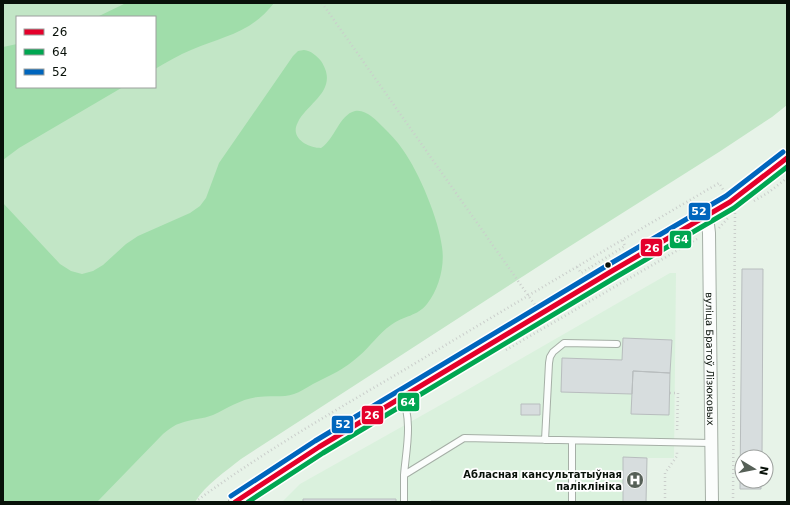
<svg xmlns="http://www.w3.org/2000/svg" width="790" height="505" font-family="'DejaVu Sans',sans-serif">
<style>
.built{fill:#daf1dd}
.green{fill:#c2e6c6;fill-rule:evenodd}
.water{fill:#a0ddaa}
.building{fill:#d7ddde;stroke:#b8bdbe}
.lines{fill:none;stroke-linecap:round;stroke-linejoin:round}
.lane-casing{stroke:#a5afa6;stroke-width:8}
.street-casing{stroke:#a5afa6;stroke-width:14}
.path{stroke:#cacecb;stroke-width:2.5;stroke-dasharray:1 3;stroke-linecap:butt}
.lane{stroke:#fbfdfc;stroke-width:6}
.street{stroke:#fbfdfc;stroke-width:12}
.bus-1-casing{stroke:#fff;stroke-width:8}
.bus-2-casing{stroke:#fff;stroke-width:8}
.bus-3-casing{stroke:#fff;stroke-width:8}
.bus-1{stroke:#e4002b;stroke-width:5}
.bus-2{stroke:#00a651;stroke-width:5}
.bus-3{stroke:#0065bd;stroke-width:5}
.bus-dot{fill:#081109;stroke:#fff;stroke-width:1.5}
.labels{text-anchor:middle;stroke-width:3.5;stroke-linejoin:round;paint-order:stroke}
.street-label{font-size:10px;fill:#081109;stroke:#fff}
.poi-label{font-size:10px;font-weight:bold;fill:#081109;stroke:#fff;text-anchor:end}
.line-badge{stroke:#fff;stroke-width:1.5}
.badge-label{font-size:11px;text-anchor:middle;font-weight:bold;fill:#fff}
</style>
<rect width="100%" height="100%" fill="#e7f3e8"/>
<path class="built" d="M670,273h6l-2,185h-27l-1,44h-364l18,-18 160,-90z"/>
<path class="green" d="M3,3h784v102l-15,12 -53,35 -163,103 -315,204c-16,13 -35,25 -46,43h-192zM17,17h138v70h-138z"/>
<path class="water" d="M126,3h148c-23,30 -50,33 -83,47 -12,5 -24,12 -36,19v-52h-58z
M17,44v43h106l-104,61 -16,12v-113z
M304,50c7,1 12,5 17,11 19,29 -13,41 -23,61 -9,16 10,26 23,26 14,-9 18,-33 34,-37 11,-2 21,9 28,16 7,7 14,14 20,23 16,22 36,70 39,97 3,19 -3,42 -15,57 -9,12 -24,12 -36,21 -12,8 -21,22 -32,31 -14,13 -30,20 -46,28 -7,4 -13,8 -19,10 -12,4 -24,1 -36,3 -17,2 -30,11 -45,18 -10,4 -22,4 -32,8 -7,2 -12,6 -18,11l-66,68h-94v-299l57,61 11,7 11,3 11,-3 10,-6 23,-21 12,-8 52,-23 10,-7 6,-8 13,-35 74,-107 5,-5z"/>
<path class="building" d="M742,269h21l-1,188h-20v24h19v8h-21z
M623,338l49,2 -2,33 -37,-2 -1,23 -71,-2 1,-34 60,2z
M633,371l37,2 -1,42 -38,-1z
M521,404h19v11h-19z
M623,457l24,1 -1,44h-23z
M303,499h93v3h-93z
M431,501l88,1h-88z"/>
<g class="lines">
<g class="lane-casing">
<path id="lane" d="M402,397c11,24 4,53 2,78
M545,440l4,-77 1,-6 3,-5 11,-9 53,1
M404,502v-27l60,-37 247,5
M572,502v-61"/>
</g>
<g class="street-casing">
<g id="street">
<path id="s1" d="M707,216l2,17 3,269"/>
<path d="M235,502l84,-55 293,-176 95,-55 23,-14 57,-44"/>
</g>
</g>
<path class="path" d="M322,3l213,302
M754,201l15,-9 18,-14
M719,228l9,-10
M577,267l4,6 44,-27 -3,-7
M506,350l191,-111
M670,393h8l-1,40
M195,502c68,-50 141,-92 214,-135 103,-62 206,-123 310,-184l5,8
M665,502v-29l12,-17v-6
M733,502l2,-291"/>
<use href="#lane" class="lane"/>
<use href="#street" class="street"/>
<g class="bus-1-casing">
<path id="bus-1" d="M235,502l84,-55 293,-176 118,-69 57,-44"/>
</g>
<g class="bus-2-casing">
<path id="bus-2" d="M248,502l75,-49 293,-176 118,-69 53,-41"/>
</g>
<g class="bus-3-casing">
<path id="bus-3" d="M231,496l84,-55 293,-176 118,-69 57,-44"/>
</g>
<use href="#bus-1" class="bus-1"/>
<use href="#bus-2" class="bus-2"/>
<use href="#bus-3" class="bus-3"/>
</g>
<defs>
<g id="hospital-disc" transform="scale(0.9)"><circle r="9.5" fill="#566057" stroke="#fff"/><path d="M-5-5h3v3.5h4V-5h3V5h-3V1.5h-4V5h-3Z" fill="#fff"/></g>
</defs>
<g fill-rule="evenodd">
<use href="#hospital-disc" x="635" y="480"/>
</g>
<circle class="bus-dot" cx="608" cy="265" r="3.5"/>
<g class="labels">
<g class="street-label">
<text dy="4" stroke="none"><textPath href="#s1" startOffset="143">вуліца Братоў Лізюковых</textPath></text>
</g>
<g class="poi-label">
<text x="622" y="478">Абласная кансультатыўная<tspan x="622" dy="12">паліклініка</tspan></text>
</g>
</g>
<g class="line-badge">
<rect x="688" y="202" width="23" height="19" rx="4" fill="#0065bd"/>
<rect x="669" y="230" width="23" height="19" rx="4" fill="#00a651"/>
<rect x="640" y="238" width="23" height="19" rx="4" fill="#e4002b"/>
<rect x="397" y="392" width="23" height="20" rx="4" fill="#00a651"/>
<rect x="361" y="405" width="23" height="20" rx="4" fill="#e4002b"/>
<rect x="331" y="415" width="23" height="19" rx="4" fill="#0065bd"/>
</g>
<g class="badge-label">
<text x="699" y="215">52</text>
<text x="681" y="243">64</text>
<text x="652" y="252">26</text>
<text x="408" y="406">64</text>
<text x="372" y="419">26</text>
<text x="343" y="428">52</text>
</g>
<rect width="790" height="505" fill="none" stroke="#081109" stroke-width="8"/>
<rect x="16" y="16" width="140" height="72" fill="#ffffff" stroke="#9ca09d"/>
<rect x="24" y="29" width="20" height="6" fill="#e4002b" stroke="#9ca09d"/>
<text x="52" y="36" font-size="12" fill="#081109">26</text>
<rect x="24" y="49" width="20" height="6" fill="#00a651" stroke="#9ca09d"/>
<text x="52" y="56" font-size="12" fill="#081109">64</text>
<rect x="24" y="69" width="20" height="6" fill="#0065bd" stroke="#9ca09d"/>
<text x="52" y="76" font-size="12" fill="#081109">52</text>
<g transform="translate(754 469) rotate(100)"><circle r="19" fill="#ffffff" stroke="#9ca09d"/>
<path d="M0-3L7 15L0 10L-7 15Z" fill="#566057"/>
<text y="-6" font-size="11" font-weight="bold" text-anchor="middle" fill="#081109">N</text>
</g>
</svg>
